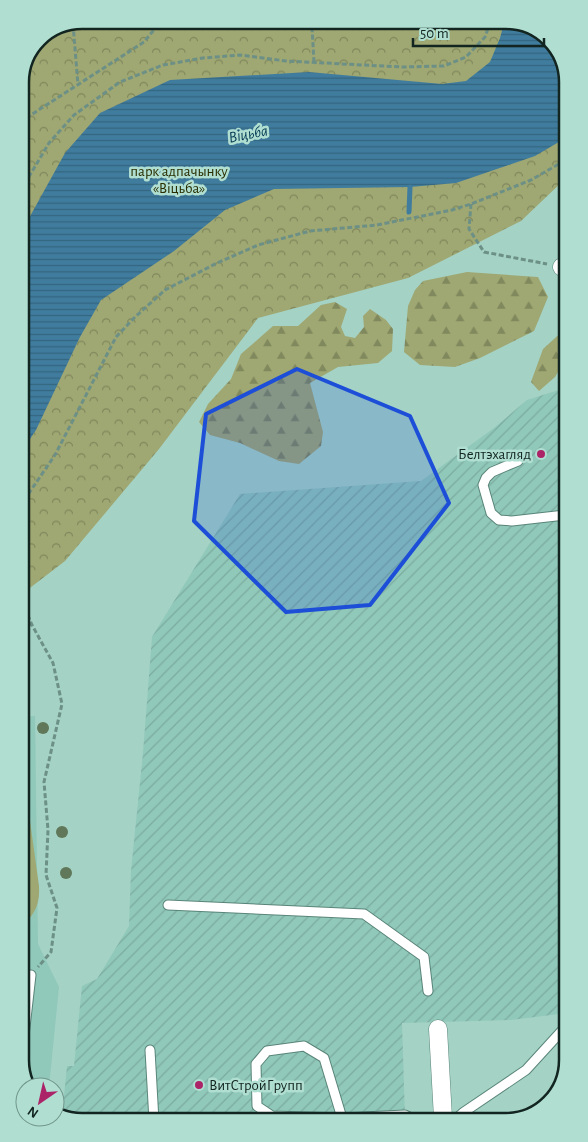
<svg xmlns="http://www.w3.org/2000/svg" width="588" height="1142" font-family="'Alegreya Sans',sans-serif">
<style>
.built{fill:#90c8b9}
.industrial{fill:url(#industrial-furrows)}
.forest{fill:url(#forest-firs)}
.park{fill:url(#park-crowns)}
.garden{fill:#9fa772}
.water{fill:url(#water-rules)}
.lines{fill:none;stroke-linecap:round;stroke-linejoin:round}
.stream{stroke:#407c9e;stroke-width:5}
.lane-casing{stroke:#598579;stroke-width:11}
.street-casing{stroke:#598579;stroke-width:19}
.path{stroke:#6d9086;stroke-width:3;stroke-dasharray:5 2.5;stroke-linecap:butt}
.lane{stroke:#fff;stroke-width:9}
.street{stroke:#fff;stroke-width:18}
.tree{fill:#607859}
.marked{fill:#1d4ed8;fill-opacity:0.2;stroke:#1d4ed8;stroke-width:4;stroke-linejoin:round}
.poi-dot{fill:#ac2468;stroke:#b0dfd2;stroke-width:2}
.labels{text-anchor:middle;stroke-width:5;stroke-linejoin:round;paint-order:stroke}
.park-label{font-size:15px;fill:#292e00;stroke:#b0dfd2}
.poi-label{font-size:15px;fill:#132520;stroke:#b0dfd2;text-anchor:end}
.water-label{font-size:16px;font-style:italic;fill:#033851;stroke:#b0dfd2}
.rim{fill:none;stroke:#132520;stroke-width:2.5}
</style>
<defs>
<pattern id="industrial-furrows" width="10" height="10" patternUnits="userSpaceOnUse" patternTransform="scale(1.25)"><rect width="10" height="10" fill="#90c8b9"/><path d="M-1 1l2-2M0 10L10 0M9 11l2-2" fill="none" stroke="#7bac9f"/></pattern>
<pattern id="forest-firs" width="22" height="20" patternUnits="userSpaceOnUse" patternTransform="scale(1.25)"><rect width="22" height="20" fill="#9fa772"/><path d="M5 1l3.5 6h-7zM16 11l3.5 6h-7z" fill="#80885d"/></pattern>
<pattern id="park-crowns" width="20" height="18" patternUnits="userSpaceOnUse" patternTransform="scale(1.25)"><rect width="20" height="18" fill="#9fa772"/><path d="M2 6a3 3 0 1 1 6 0M12 15a3 3 0 1 1 6 0" fill="none" stroke="#80885d"/></pattern>
<pattern id="water-rules" width="6" height="5" patternUnits="userSpaceOnUse" patternTransform="scale(1.25)"><rect width="6" height="5" fill="#407c9e"/><path d="M0 2.5h6" fill="none" stroke="#346580"/></pattern>
</defs>
<rect width="100%" height="100%" fill="#a4d2c5"/>
<path class="built" d="M35,716l3,228 21,43 -10,100h-22l-2,-3 -2,-367z"/>
<path class="industrial" d="M565,388l3,616 -9,10 -48,6 -109,3 3,96 -328,3 -15,-6 5,-50h7l8,-80 15,-7 32,-53 2,-55 12,-118 9,-116 88,-143 181,-13 73,-53 33,-28z"/>
<path class="forest" d="M467,272l71,5 10,20 -14,34 -54,27 -25,9 -35,-2 -16,-13 4,-46 7,-16 8,-9z
M335,302l12,7 -6,18 4,9 10,2 9,-11 -1,-11 7,-7 16,11 7,9 -1,22 -14,12 -40,4 -28,16 13,49 -2,14 -22,18 -20,-3 -39,-18 -30,-8 -11,-13 9,-18 23,-25 10,-25 32,-28h25l23,-21z
M565,329v32l-10,16 -16,14 -8,-9 12,-33z"/>
<path class="park" d="M82,20h429l33,13 19,25 1,122 -43,41 -113,57 -150,40 -99,131 -94,112 -43,33 -2,-516 18,-40z"/>
<path class="garden" d="M23,771l16,115c1,16 -3,27 -15,38z"/>
<path class="water" d="M505,20h6l33,13 19,25 1,81 -29,17 -79,27 -46,4 -136,2 -49,21 -51,41 -73,49 -21,37 -44,93 -14,21 -1,-214 7,-17 37,-67 35,-40 70,-33 139,-8 133,12 24,-3 24,-19 10,-24z"/>
<g class="lines">
<path class="stream" d="M409,212l1,-25"/>
<g class="lane-casing">
<path id="lane" d="M518,461l-26,11 -6,6 -3,7 8,28 8,7 13,1 53,-6
M168,905l196,9 60,43 4,34
M24,975h7l-7,61
M304,1046l20,12 18,60 -70,-2 -15,-10 -1,-42 11,-13z
M150,1050l4,71
M342,1118l63,-3 8,4
M457,1118l7,-6 62,-42 42,-46
M85,1121l7,1"/>
</g>
<g class="street-casing">
<path id="street" d="M562,267l2,1
M438,1029l5,89"/>
</g>
<path class="path" d="M224,20h7
M310,20l2,7 2,35
M73,24l5,61
M20,122l124,-80 18,-22
M21,190l28,-47 25,-28 46,-33 43,-17 40,-7 37,-3 46,6 116,6 42,-1 22,-9 19,-20 6,-17
M471,204l-2,25 15,23 63,12
M22,498l7,-5 26,-38 61,-118 19,-20 30,-27 52,-27 41,-18 52,-14 67,-6 75,-15 19,-6 60,-24 33,-19
M22,601l10,24 21,38 9,41 -18,78 4,48 -2,45 11,33 -6,44 -13,15
M23,620l8,5"/>
<use href="#lane" class="lane"/>
<use href="#street" class="street"/>
</g>
<g class="tree">
<circle cx="43" cy="728" r="6"/>
<circle cx="62" cy="832" r="6"/>
<circle cx="66" cy="873" r="6"/>
</g>
<path class="marked" d="M297,369l113,47 39,87 -79,102 -84,7 -92,-91 12,-107z"/>
<g class="poi-dot">
<circle cx="541" cy="454" r="5"/>
<circle cx="199" cy="1085" r="5"/>
</g>
<g class="labels">
<g class="park-label">
<text x="179" y="176">парк адпачынку<tspan x="179" dy="17">«Віцьба»</tspan></text>
</g>
<g class="poi-label">
<text x="531" y="459">Белтэхагляд</text>
<text x="209" y="1090" text-anchor="start">ВитСтройГрупп</text>
</g>
<g class="water-label">
<text transform="translate(248 133) rotate(-11)" y="6">Віцьба</text>
</g>
</g>
<path d="M0 0H588V1142H0ZM82 29H506A53 53 0 0 1 559 82V1060A53 53 0 0 1 506 1113H82A53 53 0 0 1 29 1060V82A53 53 0 0 1 82 29Z" fill="#b0dfd2" fill-rule="evenodd"/>
<path class="rim" d="M82 29H506A53 53 0 0 1 559 82V1060A53 53 0 0 1 506 1113H82A53 53 0 0 1 29 1060V82A53 53 0 0 1 82 29Z"/>
<g transform="translate(40 1102) rotate(214)"><circle r="24" fill="#b0dfd2" stroke="#71958b"/>
<path d="M0-4L9 19L0 12L-9 19Z" fill="#ac2468"/>
<text y="-8" font-size="14" font-weight="bold" text-anchor="middle" fill="#132520">N</text>
</g>
<path d="M413 38v8h131v-8" fill="none" stroke="#132520" stroke-width="2.5"/>
<text x="420" y="38" font-size="15" fill="#132520" stroke="#b0dfd2" stroke-width="4" paint-order="stroke">50 m</text>
</svg>
